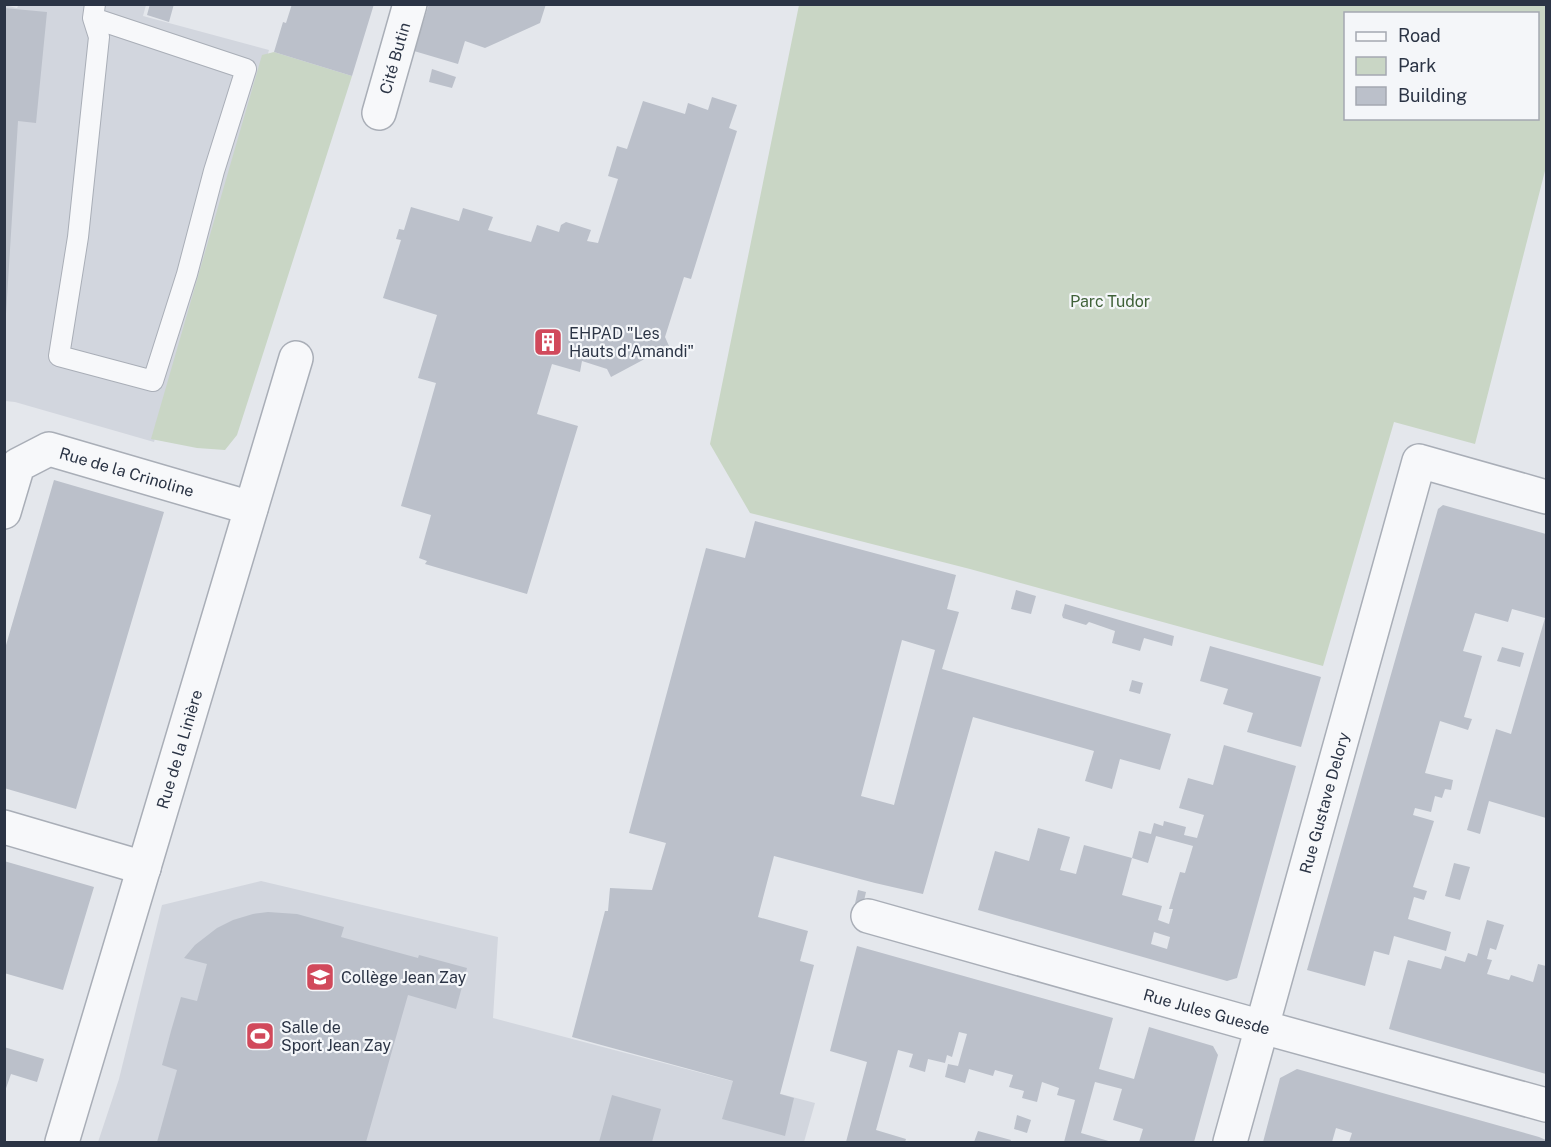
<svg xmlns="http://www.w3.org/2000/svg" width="1551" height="1147" font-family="'Public Sans',sans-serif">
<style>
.built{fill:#d2d6de}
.green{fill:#c9d6c5;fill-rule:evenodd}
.building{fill:#bbc0ca;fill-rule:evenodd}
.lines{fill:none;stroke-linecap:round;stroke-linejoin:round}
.lane-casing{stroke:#a9aeb7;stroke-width:22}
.street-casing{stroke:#a9aeb7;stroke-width:36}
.lane{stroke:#f7f8fa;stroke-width:20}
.street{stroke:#f7f8fa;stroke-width:33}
.labels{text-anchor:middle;stroke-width:4.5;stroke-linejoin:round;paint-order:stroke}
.street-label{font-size:16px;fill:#2b3445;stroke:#f4f6f9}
.park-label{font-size:16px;fill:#3f6138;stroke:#f4f6f9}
.poi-label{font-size:16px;fill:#2b3445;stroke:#f4f6f9;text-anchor:start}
</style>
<rect width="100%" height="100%" fill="#e4e7ec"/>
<path class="built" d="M19,4l127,1 -3,11 126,34 -115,392 -139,-40 -10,-1 -1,-396 13,3z
M261,881l237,56 -5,81 322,85 -11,39h-706l21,-63 43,-174z"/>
<path class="green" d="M799,5h747v162l-71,277 -81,-22 -71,244 -353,-97 -220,-56 -40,-69zM1346,14h192v104h-192z
M274,52l78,24 -115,359 -12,15 -28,-2 -46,-9 111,-384z"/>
<path class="building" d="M150,4h24l-5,18 -22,-7z
M292,4h82l-22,72 -78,-24 9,-30 3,1z
M429,4h117l-6,19 -55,25 -20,-7 -7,23 -44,-13z
M4,8l43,4 -11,111 -18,-2 -12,193h-2z
M432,69l24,8 -4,11 -23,-6z
M712,97l25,8 -8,23 8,3 -46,148 -7,-2 -19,60 4,9 -58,31 -4,-8 -25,-8 -2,11 -28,-8 -15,50 41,12 -51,168 -102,-30 2,-3 -8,-3 12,-43 -30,-9 35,-123 -18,-5 19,-63 -54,-17 18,-58 -5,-1 3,-10 5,1 7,-23 48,14 4,-13 30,9 -5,13 43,12 6,-17 22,7 2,-7 5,-3 25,8 -4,11 11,2 20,-64 -10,-3 9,-30 10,3 16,-48 42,13 3,-11 20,7z
M54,480l110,32 -88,297 -72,-21v-136z
M1443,505l103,29v284l-57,-17 -9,33 -13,-4 29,-101 15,5 34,-116 -33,-9 -4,13 -33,-9 -12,38 19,5 -18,61 8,2 -4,11 -28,-9 -15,52 28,7 -2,10 -6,-1 -3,9 -7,-2 -4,16 -16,-4 -2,7 21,6 -21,66 14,4 -3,9 -10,-3 -6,22 43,13 -5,19 -52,-15 -5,19 -15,-4 -9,35 -58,-16 131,-461z
M755,521l201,54 -9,34 12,3 -17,57 229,65 -11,36 -40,-11 -8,30 -27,-8 9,-30 -121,-34 -50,177 -48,-11 -101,-27 -16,61 50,14 -8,30 14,4 -34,129 14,4 -9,38 -63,-17 11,-38 -161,-44 33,-126h3l2,-23 42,2 14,-47 -37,-10 77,-285 39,10zM902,640l33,10 -41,155 -33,-9z
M1016,590l20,6 -5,18 -20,-5z
M1065,604l109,32 -2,10 -28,-8 -4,13 -28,-8 3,-12 -26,-9 -3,3 -23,-7 -1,-3z
M1210,646l111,31 -20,70 -54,-15 6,-19 -30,-9 5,-15 -28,-8z
M1502,647l22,6 -4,14 -23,-6z
M1132,680l11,3 -3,11 -11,-3z
M1224,745l72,21 -59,212 -10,3 -249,-71 17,-59 34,10 9,-33 32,9 -10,33 16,4 8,-29 48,13 -10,37 40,11 -4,14 11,4 4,-15h-4l11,-37 5,1 8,-27 -37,-10 -8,27 -16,-5 7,-27 12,3 3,-11 9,3 1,-5 22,6 -2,8 13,3 7,-23 -25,-7 9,-30 25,7zM1154,932l16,5 -3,12 -16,-5z
M4,861l90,26 -31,103 -59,-17z
M1454,863l16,4 -10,33 -15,-4z
M858,890l8,2 -4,18 -8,-2z
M268,912l29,2 47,13 -3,10 77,21 1,-3 48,13 -11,41 -48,-14 -42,147h-209l20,-72 -15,-5 9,-34 10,-34 16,4 10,-37 -23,-6 11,-13 22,-17 16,-8 20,-6z
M1487,920l17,5 -8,25 -6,-2 -3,11 5,1 -5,14 22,6 2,-5 22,7 5,-18 8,2v14l-1,6 1,1v87l-157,-45 19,-69 33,9 4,-13 20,6 3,-9 9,3z
M857,946l256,72 -14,51 35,10 15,-52 64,19 5,9 -24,87h-55l4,-13 -30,-9 9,-31 -27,-7 -14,51 31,9h-48l11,-42 -18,-5 2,-7 -17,-6 -5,20 -15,-4 2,-7 -15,-4 4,-12 -18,-5 -2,6 -24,-7 -4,14 -20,-6 3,-13 10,2 9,-32 -8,-2 -7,25 -5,-2 -2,8 -17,-4 -3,13 -16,-5 4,-13 -15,-4 -22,80 30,9 -1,3h-59l21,-80 -37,-11z
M4,1047l40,12 -7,23 -26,-8 -7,20z
M1297,1069l242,68 7,3v2h-197l3,-9 -16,-5 -4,14h-69l17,-64z
M612,1095l49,14 -9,33h-53z
M1017,1115l14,5 -4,13 -13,-4z
M978,1131l33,9 -1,2h-36z"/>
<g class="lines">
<g class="lane-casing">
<path id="lane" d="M93,18l153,51 -32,102 -27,103 -34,107 -94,-25 19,-119 21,-200 -6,-19 2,-14"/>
</g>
<g class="street-casing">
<g id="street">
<path id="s1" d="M379,113l31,-109"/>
<path id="s2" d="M4,512l14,-47 31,-16 202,59"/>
<path d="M4,827l140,41"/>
<path id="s3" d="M868,916l394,111 284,78"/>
<path id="s4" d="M62,1142l234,-784"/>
<path id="s5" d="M1230,1142l189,-681 127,36"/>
</g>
</g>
<use href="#lane" class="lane"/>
<use href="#street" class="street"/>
</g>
<defs>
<g id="building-square" transform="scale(1.5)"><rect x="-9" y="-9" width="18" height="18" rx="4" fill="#d1495b" stroke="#f4f6f9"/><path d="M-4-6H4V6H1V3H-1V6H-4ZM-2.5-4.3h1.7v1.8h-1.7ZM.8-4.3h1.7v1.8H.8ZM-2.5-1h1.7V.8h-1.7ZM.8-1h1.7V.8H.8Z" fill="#fff"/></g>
<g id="school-square" transform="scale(1.5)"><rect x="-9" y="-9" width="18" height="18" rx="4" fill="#d1495b" stroke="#f4f6f9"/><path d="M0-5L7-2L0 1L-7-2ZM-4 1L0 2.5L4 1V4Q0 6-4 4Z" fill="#fff"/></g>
<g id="stadium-square" transform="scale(1.5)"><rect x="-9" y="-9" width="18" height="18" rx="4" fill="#d1495b" stroke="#f4f6f9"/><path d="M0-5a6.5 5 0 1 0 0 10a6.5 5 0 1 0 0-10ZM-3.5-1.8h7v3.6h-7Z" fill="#fff"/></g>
</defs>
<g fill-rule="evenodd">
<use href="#building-square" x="548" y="342"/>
<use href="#school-square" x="320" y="977"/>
<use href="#stadium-square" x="260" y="1036"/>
</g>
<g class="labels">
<g class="street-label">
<text dy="6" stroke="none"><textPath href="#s1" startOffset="57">Cité Butin</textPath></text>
<text dy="6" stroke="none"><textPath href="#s2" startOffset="165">Rue de la Crinoline</textPath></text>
<text dy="6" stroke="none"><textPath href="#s4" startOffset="410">Rue de la Linière</textPath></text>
<text dy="6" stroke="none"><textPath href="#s5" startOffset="352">Rue Gustave Delory</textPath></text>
<text dy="6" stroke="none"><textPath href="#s3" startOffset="352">Rue Jules Guesde</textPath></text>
</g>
<g class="park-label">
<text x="1110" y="307">Parc Tudor</text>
</g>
<g class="poi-label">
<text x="569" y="339">EHPAD "Les<tspan x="569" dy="18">Hauts d'Amandi"</tspan></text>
<text x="341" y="983">Collège Jean Zay</text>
<text x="281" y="1033">Salle de<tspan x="281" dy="18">Sport Jean Zay</tspan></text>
</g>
</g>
<rect width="1551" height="1147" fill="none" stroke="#2b3445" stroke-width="12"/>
<rect x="1344" y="12" width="195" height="108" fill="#f4f6f9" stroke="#a4a8b1" stroke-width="1.5"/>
<rect x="1356" y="32" width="30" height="9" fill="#f7f8fa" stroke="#a4a8b1" stroke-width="1.5"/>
<text x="1398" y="42" font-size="18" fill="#2b3445">Road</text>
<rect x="1356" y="57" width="30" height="18" fill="#c9d6c5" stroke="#a4a8b1" stroke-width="1.5"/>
<text x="1398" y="72" font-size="18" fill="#2b3445">Park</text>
<rect x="1356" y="87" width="30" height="18" fill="#bbc0ca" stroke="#a4a8b1" stroke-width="1.5"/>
<text x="1398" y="102" font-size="18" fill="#2b3445">Building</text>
</svg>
